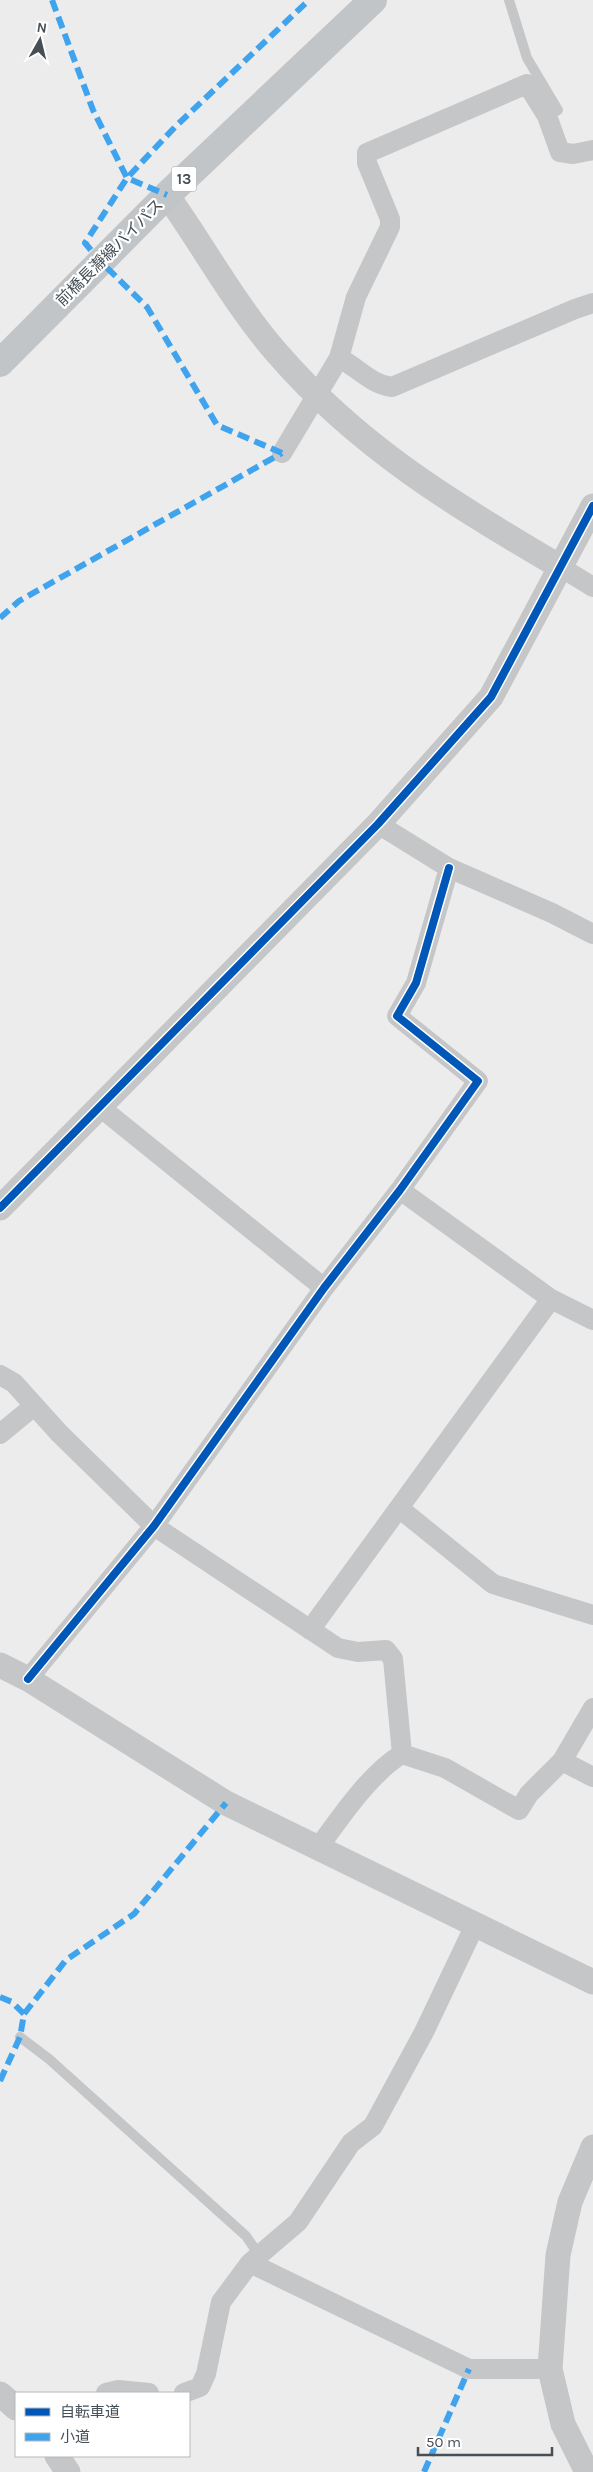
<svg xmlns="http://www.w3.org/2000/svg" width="593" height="2472" font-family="Karla,'Noto Sans JP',sans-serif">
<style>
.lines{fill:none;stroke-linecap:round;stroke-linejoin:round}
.service{stroke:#c4c6c7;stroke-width:10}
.minor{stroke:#c4c6c7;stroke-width:20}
.tertiary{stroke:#c4c6c7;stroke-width:25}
.primary{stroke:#c2c5c7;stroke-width:28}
.quiet{stroke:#3fa4ed;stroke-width:6;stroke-dasharray:12 6;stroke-linecap:butt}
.cycleway-casing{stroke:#fff;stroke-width:11}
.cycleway{stroke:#0057b8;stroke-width:8}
.labels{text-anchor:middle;stroke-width:4.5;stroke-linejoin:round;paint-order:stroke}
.shield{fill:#fff;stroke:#7e8489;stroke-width:1}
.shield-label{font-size:15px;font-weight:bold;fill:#464f56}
.street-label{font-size:16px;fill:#464f56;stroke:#fff}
</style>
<rect width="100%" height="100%" fill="#edecec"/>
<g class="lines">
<path class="service" d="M509,0l18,58 31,52 -11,6
M20,2037l29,22 197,177 13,19"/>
<path class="minor" d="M339,358c20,10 31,26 53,29l183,-78 18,-6
M282,453l57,-95 17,-61 34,-70v-8l-23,-56v-10l160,-69 20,32 13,36 13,2 20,-4
M562,568l31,19
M378,824l71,44 103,45 41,21
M100,1107l224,181
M400,1190l151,109 42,21
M0,1375l14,8 45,50 95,93 184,122 20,4 28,-2 7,9 9,95
M0,1434l34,-28
M399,1508l94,76 100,31
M310,1630l241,-331
M28,1679l126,-153 170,-238 76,-98 78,-109 -81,-65 19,-33 33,-115
M562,1761l31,16
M318,1848c22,-30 52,-75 84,-94l43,14 74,42 10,-16 33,-33 31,-53
M250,2263l219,106h81
M106,2393l12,-3 31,3
M184,2393l16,-6 6,-13 15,-72 29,-39 48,-41 53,-79 22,-17 51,-94 51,-107"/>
<path class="tertiary" d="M167,195c37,52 68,110 110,158 81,94 179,153 285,215
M0,1208l378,-384 113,-127 102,-191
M0,1665l28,14 198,124 367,179
M0,2394l16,14
M57,2456l11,16
M587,2472l-24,-48 -13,-55 8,-114 12,-53 23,-55"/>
<path class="primary" d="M0,363l167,-168 206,-195"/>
<path class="quiet" d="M52,0l41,110 34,68 40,17
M282,453l-65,-28 -70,-118 -47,-46 -15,-18 42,-65 48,-51 134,-127
M0,618l19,-17 263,-148
M0,1997l12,5 12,12
M0,2081l20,-44 4,-23 42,-54 68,-46 92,-111
M424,2472l45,-103"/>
<g class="cycleway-casing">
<path id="cycleway" d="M0,1208l378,-384 113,-127 102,-191
M28,1679l126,-153 170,-238 76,-98 78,-109 -81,-65 19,-33 33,-115"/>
</g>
<use href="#cycleway" class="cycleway"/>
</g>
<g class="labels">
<rect class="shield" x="171.5" y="166.5" width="25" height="25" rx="4"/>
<g class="shield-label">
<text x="184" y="184">13</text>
</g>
<g class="street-label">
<text transform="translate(109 252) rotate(-45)" y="6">前橋長瀞線バイパス</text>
</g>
</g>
<rect x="15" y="2392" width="175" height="65" fill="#ffffff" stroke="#b5b9bb"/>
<rect x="25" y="2408" width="25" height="8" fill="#0057b8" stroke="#b5b9bb"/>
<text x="60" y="2417" font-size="15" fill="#464f56">自転車道</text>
<rect x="25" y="2433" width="25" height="8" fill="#3fa4ed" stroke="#b5b9bb"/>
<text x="60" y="2442" font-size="15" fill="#464f56">小道</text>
<g transform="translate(40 40) rotate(8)" stroke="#ffffff" stroke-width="4" paint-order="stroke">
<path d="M0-4L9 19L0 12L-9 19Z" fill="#464f56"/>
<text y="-8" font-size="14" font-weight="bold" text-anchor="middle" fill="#464f56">N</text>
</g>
<path d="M418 2447v8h134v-8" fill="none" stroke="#464f56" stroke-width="2.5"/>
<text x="426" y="2447" font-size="15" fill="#464f56" stroke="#ffffff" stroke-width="4" paint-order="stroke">50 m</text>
</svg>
